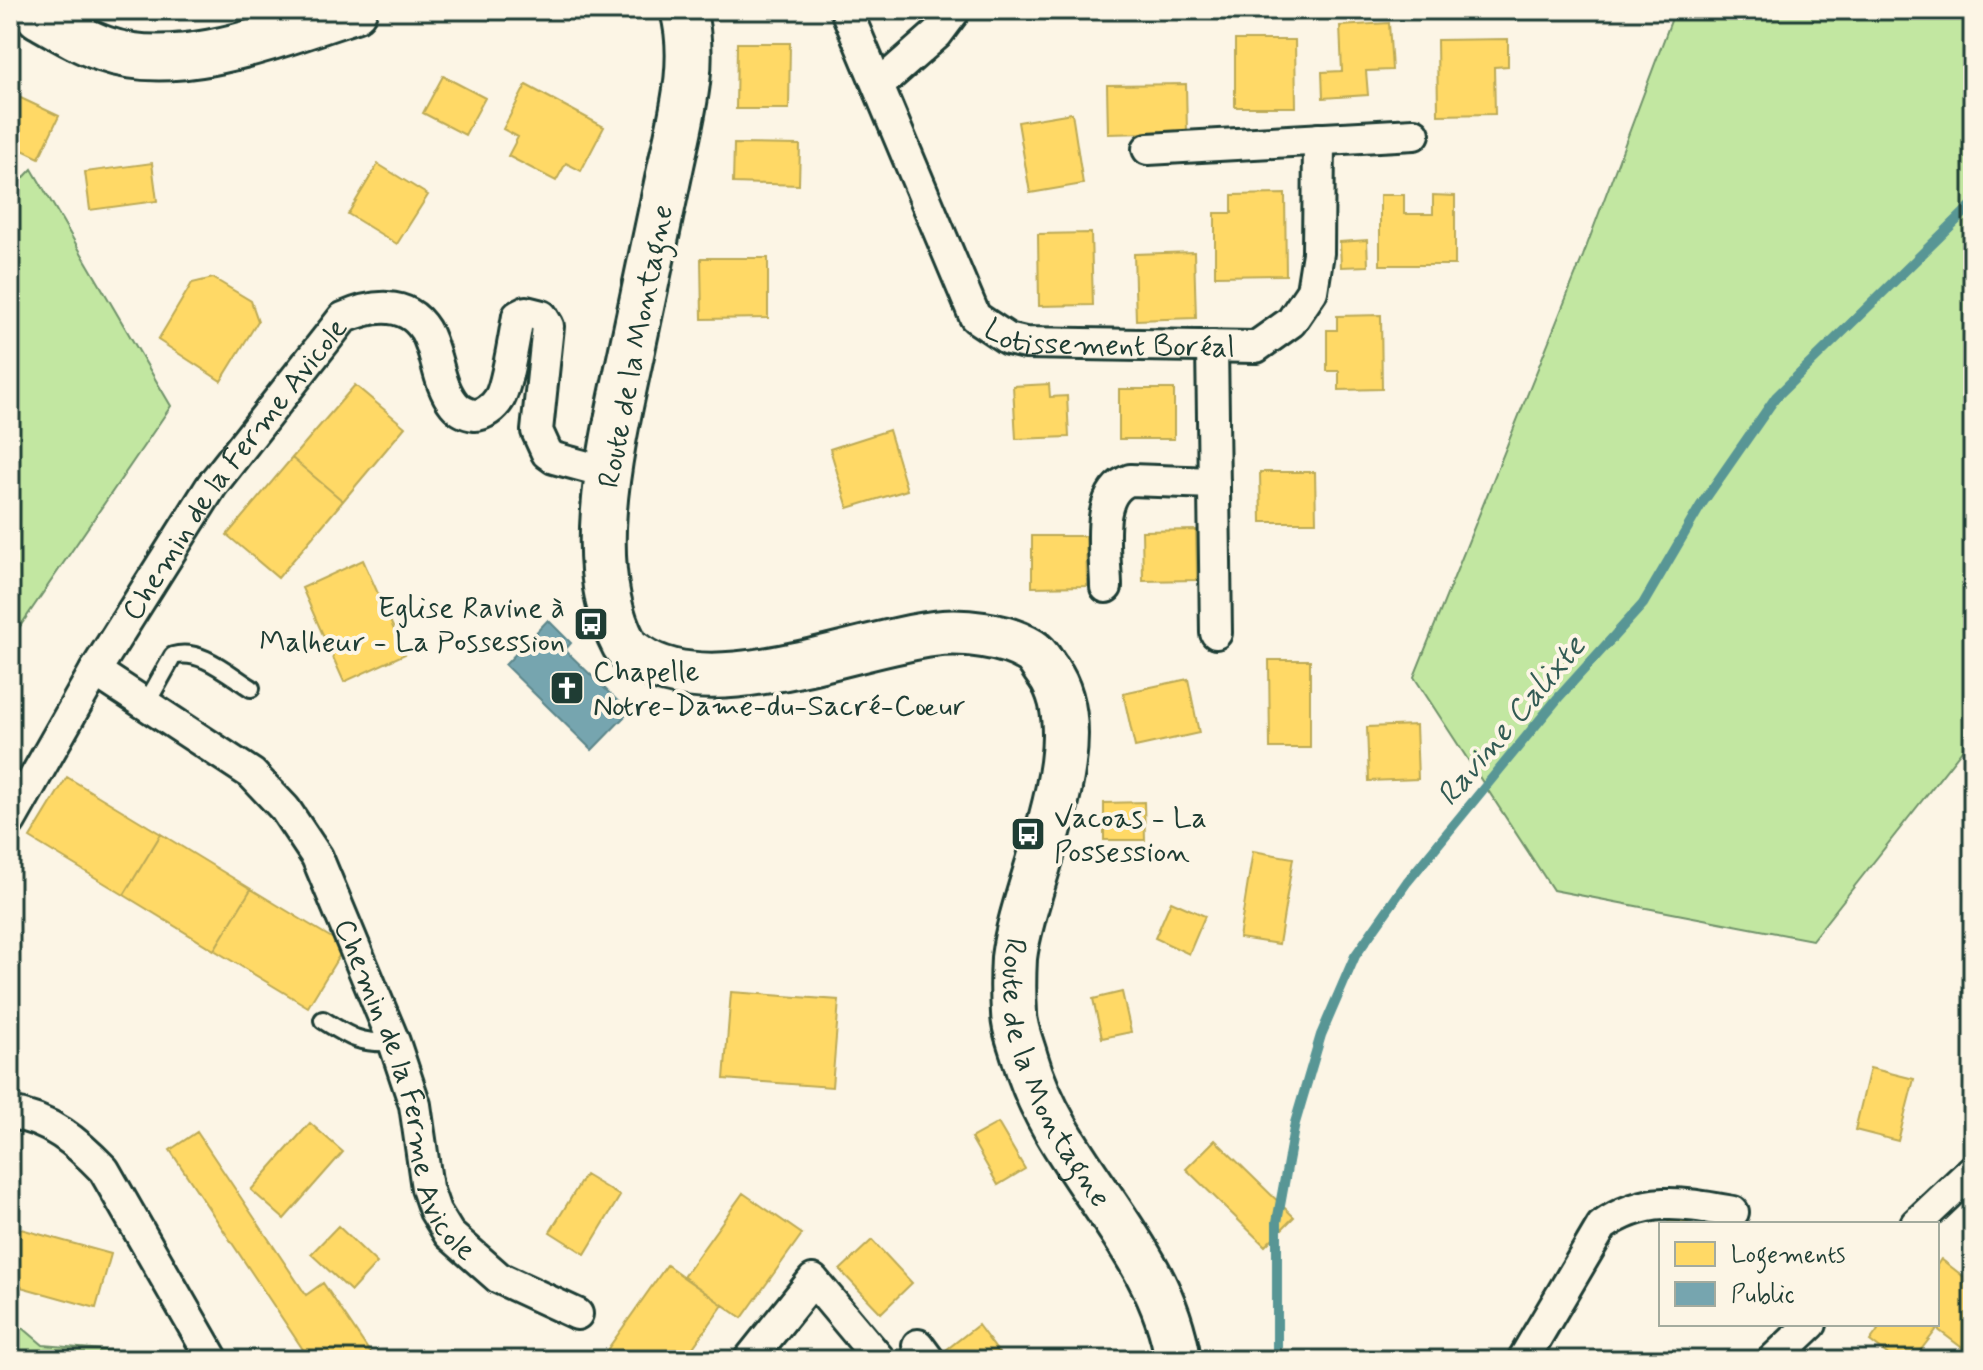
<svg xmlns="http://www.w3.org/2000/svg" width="1983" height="1370" font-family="Mynerve,sans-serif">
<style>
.green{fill:#c2e7a1;stroke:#70926a;stroke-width:2}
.homes{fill:#ffd966;stroke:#bcaa57;stroke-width:2}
.public{fill:#76a5af;stroke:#5c868a;stroke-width:2}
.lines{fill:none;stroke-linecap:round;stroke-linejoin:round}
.stream{stroke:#599695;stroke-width:10}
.lane-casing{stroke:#1f3d34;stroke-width:22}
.street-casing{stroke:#1f3d34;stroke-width:36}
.secondary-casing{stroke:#1f3d34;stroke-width:50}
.lane{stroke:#fcf5e5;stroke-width:16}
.street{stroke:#fcf5e5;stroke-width:30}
.secondary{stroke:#fcf5e5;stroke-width:44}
.labels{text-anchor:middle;stroke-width:8;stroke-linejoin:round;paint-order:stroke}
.street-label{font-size:30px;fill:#1f3d34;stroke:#fcf5e5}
.poi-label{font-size:30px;fill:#1f3d34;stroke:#fcf5e5;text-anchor:start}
.water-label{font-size:32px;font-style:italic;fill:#325b54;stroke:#fcf5e5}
</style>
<rect width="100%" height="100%" fill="#fcf5e5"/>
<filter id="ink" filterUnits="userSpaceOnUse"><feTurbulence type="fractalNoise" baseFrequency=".0125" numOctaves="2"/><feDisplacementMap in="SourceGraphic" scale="16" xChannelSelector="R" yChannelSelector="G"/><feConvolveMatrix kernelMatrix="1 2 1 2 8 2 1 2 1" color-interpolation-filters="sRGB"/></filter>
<g filter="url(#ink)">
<path class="green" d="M1675,10h298v726l-161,204 -259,-50 -139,-213 169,-421z
M32,169l139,237 -161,235v-449z
M10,1317l33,28 181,15h-214z"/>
<path class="homes" d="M1389,23l3,47 -26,1 2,24 -45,3 -1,-26 20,-1 -2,-45z
M1508,39v27l-14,1 1,47 -57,1 -1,-75z
M1235,40h60l1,67h-61z
M737,43h53l-1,66h-53z
M443,76l42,22 -20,37 -42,-22z
M1186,84l1,48 -79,2 -1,-49z
M526,85l78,42 -23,44 -15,-8 -10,18 -48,-25 10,-19 -15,-8z
M10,93l49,23 -20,42 -29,-14z
M1072,113l11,71 -53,9 -12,-71z
M734,144l66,1 -1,40 -66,-2z
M152,163l5,38 -67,9 -5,-38z
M378,164l50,31 -31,49 -49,-30z
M1285,194l1,81 -71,1v-63h17v-18z
M1380,195h24v19h29v-19l22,1v69h-75z
M1091,233l2,72 -54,1 -1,-72z
M1367,240l1,26 -27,1 -1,-25z
M1194,252l2,66 -60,2 -2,-66z
M701,258h67v60l-66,1z
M213,278l38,23 7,20 -37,60 -63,-41 34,-57z
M1381,315l1,74 -43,1v-19h-12v-41h10v-14z
M1049,384l1,13 17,-1 2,41 -53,2 -3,-53z
M355,385l50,42 -62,74 -51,-43z
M1119,389h55v50h-55z
M889,430l18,60 -59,18 -18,-59z
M292,458l51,43 -65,77 -51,-43z
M1260,472h55l1,50h-55z
M1196,530l1,50 -54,1 -1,-50z
M1032,536h54l1,50 -55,1z
M363,560l42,94 -61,28 -42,-94z
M1269,660h41v88h-40z
M1188,679l11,54 -64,14 -12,-54z
M1416,725l2,54 -49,2 -2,-54z
M67,777l94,57 -37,61 -94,-57z
M1144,802l1,38h-41v-37z
M161,834l90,55 -37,61 -90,-55z
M1253,851l40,7 -14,86 -40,-6z
M251,889l94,57 -37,61 -94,-57z
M1171,901l34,15 -16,38 -34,-16z
M731,992l108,8 -7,87 -108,-8z
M1122,992l9,40 -29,6 -9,-39z
M1870,1068l44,11 -16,62 -43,-11z
M310,1123l33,29 -59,67 -33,-29z
M998,1123l27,46 -27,16 -27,-47z
M197,1132l109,163 17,-12 52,77h-65l-140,-210z
M1215,1140l79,77 -29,29 -79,-77z
M585,1175l35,21 -35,58 -35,-22z
M743,1193l59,41 -60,84 -59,-41z
M1670,1217l19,7h-21z
M10,1226l101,28 -15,54 -86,-24z
M338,1226l39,37 -26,28 -40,-37z
M872,1240l40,43 -31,30 -41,-43z
M1941,1259l32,25v72l-36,-27 -24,31h-18l-25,-19 8,-11 -8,-6h67v-59z
M667,1265l56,40 -39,55h-84z
M978,1325l26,35h-58l-5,-6z"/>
<path class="public" d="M548,620l23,23 -6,7 64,62 -37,38 -87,-85z"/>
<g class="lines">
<path class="stream" d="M1274,1360l3,-9v-129l18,-99 26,-88 34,-79 52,-74 151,-184 85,-94 58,-99 75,-108 197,-193"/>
<g class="lane-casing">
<path id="lane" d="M146,704l27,-48c28,-8 55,18 78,32
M323,1020c28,18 38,24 71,22"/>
</g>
<g class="street-casing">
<g id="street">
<path id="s1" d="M846,10l129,307 33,22 17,4 231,4 35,-25 21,-31 6,-38 1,-114"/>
<path d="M879,85l58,-51 18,-24"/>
<path d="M1148,149l266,-15"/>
<path d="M1212,346l4,287"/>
<path d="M1106,587c0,-32 -13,-95 24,-107l84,3"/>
<path id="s2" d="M95,671l157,103 33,35 32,48 77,185 21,63 12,83 8,23 14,23 50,44 78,36"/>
<path id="s3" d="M10,821l85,-150 117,-186 131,-167c27,-12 63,-19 82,12 13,22 12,53 29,74 5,6 12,10 21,11 9,0 19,-8 24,-16 8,-13 16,-66 19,-83l8,-4 16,4 6,10 -11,105 10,22 7,5 52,14"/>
<path d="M10,1113c40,6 67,29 94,57l109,190"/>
<path d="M1916,1224l57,-54"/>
<path d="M918,1345l11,15"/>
<path d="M749,1360l64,-80 67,80"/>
<path d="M1523,1360l79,-134c44,-31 81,-23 131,-14"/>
<path d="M1773,1360l38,-36"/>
</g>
</g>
<g class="secondary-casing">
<g id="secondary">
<path d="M36,10l3,6c21,12 42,25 65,33 76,27 177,-16 250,-39"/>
<path id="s4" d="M683,10c14,51 -1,104 -12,155 -13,60 -25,120 -38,180 -18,87 -53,216 -9,299 4,7 6,7 13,12 71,51 216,-12 296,-22 29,-4 73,1 98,17 7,4 12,15 17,21 50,68 -25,211 -34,286 -1,18 -1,38 0,55 0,15 7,31 11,45 31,110 136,187 153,302"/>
</g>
</g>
<use href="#lane" class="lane"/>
<use href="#street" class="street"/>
<use href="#secondary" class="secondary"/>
</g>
</g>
<defs>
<g id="bus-square" transform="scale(1.8)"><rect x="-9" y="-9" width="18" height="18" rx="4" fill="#1f3d34" stroke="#fcf5e5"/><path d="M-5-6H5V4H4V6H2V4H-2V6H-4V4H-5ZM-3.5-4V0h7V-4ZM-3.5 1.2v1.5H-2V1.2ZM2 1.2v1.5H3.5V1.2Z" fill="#fff"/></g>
<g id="church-square" transform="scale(1.8)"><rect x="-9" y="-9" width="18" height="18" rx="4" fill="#1f3d34" stroke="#fcf5e5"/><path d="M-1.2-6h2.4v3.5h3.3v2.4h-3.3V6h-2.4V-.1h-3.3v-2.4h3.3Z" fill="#fff"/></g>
</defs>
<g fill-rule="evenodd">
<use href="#bus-square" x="591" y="624"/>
<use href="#church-square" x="567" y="688"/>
<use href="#bus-square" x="1028" y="834"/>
</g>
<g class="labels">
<g class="street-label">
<text dy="10" stroke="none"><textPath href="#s1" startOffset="474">Lotissement Boréal</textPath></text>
<text transform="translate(635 346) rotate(-79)" y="10">Route de la Montagne</text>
<text dy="10" stroke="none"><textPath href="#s3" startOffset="418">Chemin de la Ferme Avicole</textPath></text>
<text dy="10" stroke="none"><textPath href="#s4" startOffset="1516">Route de la Montagne</textPath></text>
<text dy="10" stroke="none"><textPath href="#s2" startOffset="544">Chemin de la Ferme Avicole</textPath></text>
</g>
<g class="poi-label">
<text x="565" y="617" text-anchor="end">Eglise Ravine à<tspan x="565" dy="34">Malheur - La Possession</tspan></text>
<text x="593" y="681">Chapelle<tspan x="593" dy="34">Notre-Dame-du-Sacré-Cœur</tspan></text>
<text x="1054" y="827">Vacoas - La<tspan x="1054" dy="34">Possession</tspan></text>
</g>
<g class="water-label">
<text transform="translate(1510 720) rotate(-50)" y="11">Ravine Calixte</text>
</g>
</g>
<rect width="1983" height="1370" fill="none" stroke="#fcf5e5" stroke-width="40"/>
<rect x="20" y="20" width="1943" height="1330" fill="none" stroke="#1f3d34" stroke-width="3" filter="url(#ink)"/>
<rect x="1659" y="1222" width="280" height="104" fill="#fcf5e5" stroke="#a4ab9e" stroke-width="2"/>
<rect x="1675" y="1242" width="40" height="24" fill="#ffd966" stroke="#a4ab9e" stroke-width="2"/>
<text x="1731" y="1262" font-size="24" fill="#1f3d34">Logements</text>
<rect x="1675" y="1282" width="40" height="24" fill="#76a5af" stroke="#a4ab9e" stroke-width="2"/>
<text x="1731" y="1302" font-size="24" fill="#1f3d34">Public</text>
</svg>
